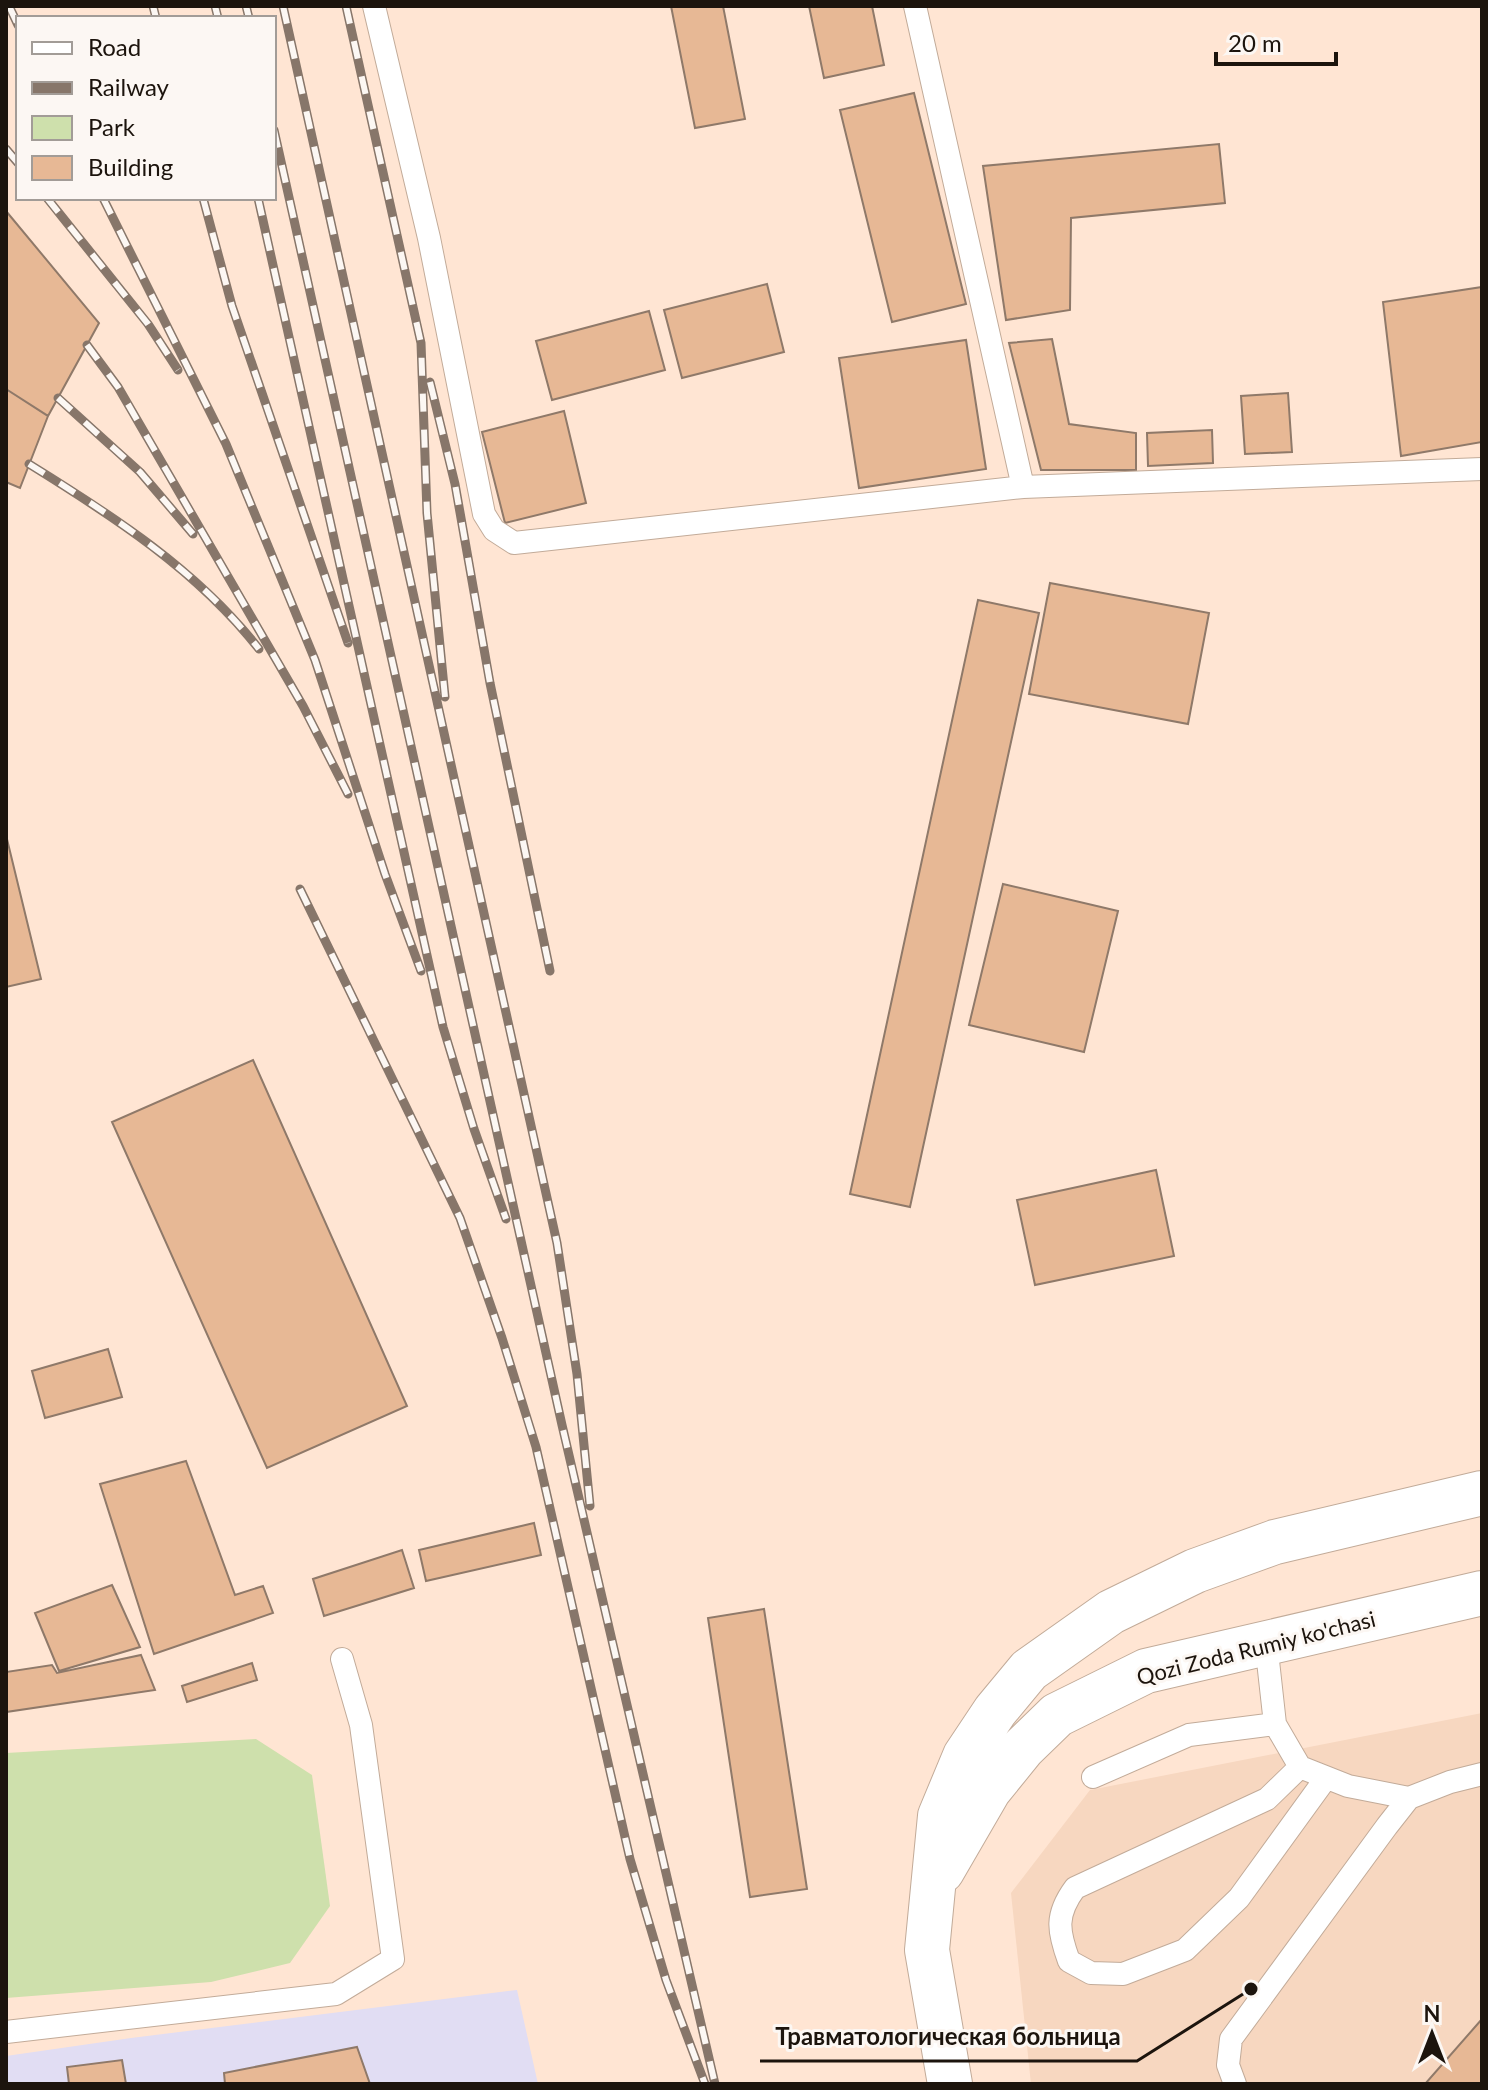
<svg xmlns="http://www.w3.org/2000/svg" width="1488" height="2090" font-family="Lato,sans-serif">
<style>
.industrial{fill:#e1ddf3}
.built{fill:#f7d7c0}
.green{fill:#cee0ac}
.building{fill:#e7b895;stroke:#8f7969;stroke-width:2}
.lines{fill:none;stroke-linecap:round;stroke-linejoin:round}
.lane-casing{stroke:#c2ab99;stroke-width:24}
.secondary-casing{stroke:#c2ab99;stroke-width:46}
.lane{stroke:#fff;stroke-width:22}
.secondary{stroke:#fff;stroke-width:44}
.rail-casing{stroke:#87766a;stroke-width:9}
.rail{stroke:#fcf7f3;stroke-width:6;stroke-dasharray:18;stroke-linecap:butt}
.labels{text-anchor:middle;stroke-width:6;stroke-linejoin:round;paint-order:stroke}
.street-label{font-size:22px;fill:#1c140d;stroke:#fcf7f3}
.leader{fill:none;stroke:#1c140d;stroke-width:3}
.callout-dot{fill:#1c140d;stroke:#fcf7f3;stroke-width:3}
.callout-label{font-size:24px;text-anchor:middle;font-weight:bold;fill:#1c140d;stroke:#fcf7f3;stroke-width:6;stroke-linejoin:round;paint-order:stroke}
</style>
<rect width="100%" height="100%" fill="#ffe5d3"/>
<path class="industrial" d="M517,1990l21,94h-532v-28l125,-18z"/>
<path class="built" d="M1482,1713v371h-451l-20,-191 79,-103z"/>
<path class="green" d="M256,1739l56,36 18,131 -40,57 -79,19 -205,16v-245z"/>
<path class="building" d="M671,6h52l22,113 -50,9z
M809,6h63l12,59 -60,13z
M914,93l52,211 -74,18 -52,-212z
M1219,144l6,59 -154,15 -1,92 -64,10 -23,-154z
M6,211l93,112 -51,93 -42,-27z
M767,284l17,68 -102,26 -18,-68z
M1482,287v155l-81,14 -18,-154z
M649,311l16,59 -113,30 -16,-59z
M1052,339l17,85 67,9v37h-95l-32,-127z
M966,340l20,129 -127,19 -20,-130z
M6,389l42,27 -28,72 -14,-6z
M1288,393l4,59 -47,2 -4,-58z
M564,411l22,92 -81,20 -23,-91z
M1212,430l1,33 -65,3 -1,-33z
M1050,583l159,30 -21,111 -159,-30z
M978,600l61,13 -129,594 -60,-13z
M6,835l35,144 -35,8z
M1003,884l115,27 -34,141 -115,-27z
M253,1060l154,346 -140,62 -155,-346z
M1156,1170l18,86 -139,29 -18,-85z
M108,1349l14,48 -77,21 -13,-47z
M186,1461l49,134 28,-9 10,27 -119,41 -54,-170z
M534,1523l7,32 -115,26 -7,-31z
M402,1550l12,38 -90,28 -11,-37z
M112,1585l28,62 -81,24 -24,-58z
M764,1609l43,280 -57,8 -42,-279z
M141,1655l14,35 -149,22v-40l46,-7 5,8z
M252,1663l5,17 -70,22 -5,-16z
M1482,2019v65h-57z
M357,2047l13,37h-145l-1,-11z
M122,2060l4,24h-57l-2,-17z"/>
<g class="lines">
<g class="lane-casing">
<path id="lane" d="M374,6l55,232 55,276 10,16 20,13 509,-56
M915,6l108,481 459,-18
M1266,1643l9,81 25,43 48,19 61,12
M1300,1767l-33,32 -192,89c-20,27 -17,43 -6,73l22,12 32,1 62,-24 54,-52 87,-120
M1093,1777l96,-42 86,-11
M6,2032l330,-38 57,-35 -32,-234 -19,-66
M1235,2084l-7,-19 3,-26 156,-213 22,-28 41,-16 32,-8"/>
</g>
<g class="secondary-casing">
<path id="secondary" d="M942,1871l47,-81 34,-42 34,-33 89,-44 336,-78
M950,2084l-23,-134 13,-134 25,-60 30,-45 34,-41 82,-58 84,-41 80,-29 207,-49"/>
</g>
<use href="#lane" class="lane"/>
<use href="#secondary" class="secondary"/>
<g class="rail-casing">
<path id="rail" d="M9,6l9,19
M153,6l3,12
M215,6l3,12
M246,6l3,12
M283,6l274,1237 20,131 13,132
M346,6l75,337 6,170 18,184
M274,130l288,1295 153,659
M6,149l12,14
M47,198l101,126 30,46
M103,198l123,246 89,216 70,214 36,97
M203,198l29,108 116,337
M258,198l185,829 31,102 32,90
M87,345l31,42 185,319 45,88
M430,382l25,102 35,199 60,288
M58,398l82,74 53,62
M29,464c84,52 168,106 230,185
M300,889l160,329 42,120 34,109 94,412 36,121 39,104"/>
</g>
<use href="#rail" class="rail"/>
</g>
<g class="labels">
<g class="street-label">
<text transform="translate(1256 1648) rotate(-14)" y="8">Qozi Zoda Rumiy ko'chasi</text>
</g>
</g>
<path class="leader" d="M1251 1989L1137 2061H760"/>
<circle class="callout-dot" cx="1251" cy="1989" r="8"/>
<g class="callout-label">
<text x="948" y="2045">Травматологическая больница</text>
</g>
<rect width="1488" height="2090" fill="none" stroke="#1c140d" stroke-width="16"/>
<rect x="16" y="16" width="260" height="184" fill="#fcf7f3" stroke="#a29c97" stroke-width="2"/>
<rect x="32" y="42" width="40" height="12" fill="#ffffff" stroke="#a29c97" stroke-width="2"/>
<text x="88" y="56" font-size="24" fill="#1c140d">Road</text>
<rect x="32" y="82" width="40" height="12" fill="#87766a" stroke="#a29c97" stroke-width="2"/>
<text x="88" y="96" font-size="24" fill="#1c140d">Railway</text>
<rect x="32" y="116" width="40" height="24" fill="#cee0ac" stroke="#a29c97" stroke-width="2"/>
<text x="88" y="136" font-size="24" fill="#1c140d">Park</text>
<rect x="32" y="156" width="40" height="24" fill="#e7b895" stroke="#a29c97" stroke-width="2"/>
<text x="88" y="176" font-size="24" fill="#1c140d">Building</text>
<g transform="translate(1432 2034)" stroke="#fcf7f3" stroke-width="6" paint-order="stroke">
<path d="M0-6L14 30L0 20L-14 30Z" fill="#1c140d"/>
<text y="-12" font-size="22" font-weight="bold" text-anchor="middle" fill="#1c140d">N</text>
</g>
<path d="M1216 52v12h120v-12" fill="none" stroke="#1c140d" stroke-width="4"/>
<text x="1228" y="52" font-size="24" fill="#1c140d" stroke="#fcf7f3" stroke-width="6" paint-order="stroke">20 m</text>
</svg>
